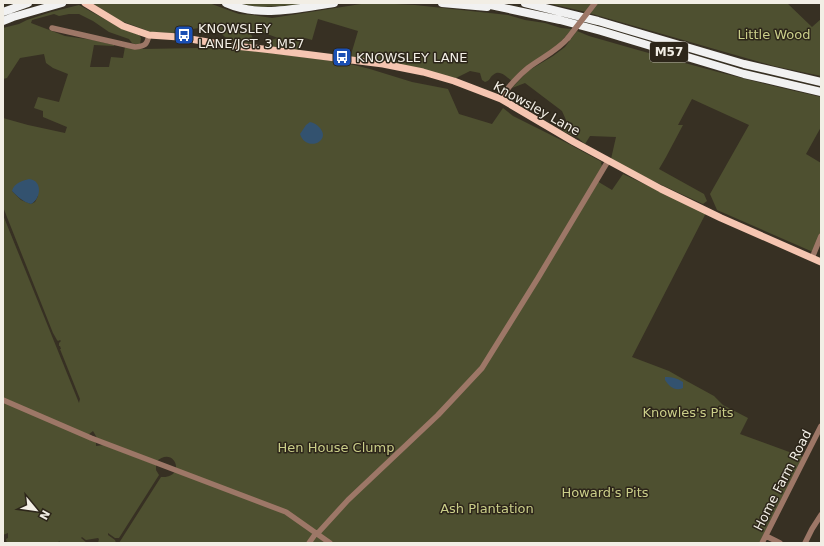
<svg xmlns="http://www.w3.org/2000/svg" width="824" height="546" font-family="'DejaVu Sans',sans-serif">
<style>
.green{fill:#4e5030;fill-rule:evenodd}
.water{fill:#33526f}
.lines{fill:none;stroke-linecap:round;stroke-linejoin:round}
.minor{stroke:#9d7767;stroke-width:5.5}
.major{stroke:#f5c5b1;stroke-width:7}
.highway{stroke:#f1f1f1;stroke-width:8}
.minor-bridge{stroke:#9d7767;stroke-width:5.5}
.labels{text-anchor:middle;stroke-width:3;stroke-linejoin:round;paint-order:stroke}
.shield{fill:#2d261a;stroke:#b7b2a8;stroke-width:1}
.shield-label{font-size:12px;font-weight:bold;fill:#f2eee5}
.poi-label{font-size:13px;fill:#f2eee5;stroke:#2d261a;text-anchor:start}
.park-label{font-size:13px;fill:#cace89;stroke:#2d261a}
.street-label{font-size:13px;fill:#f2eee5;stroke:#2d261a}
</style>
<rect width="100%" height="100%" fill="#373023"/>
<path class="green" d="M92,3h117l30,11 14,1 19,3 89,-14 15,-1 39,2 93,10 17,5 20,3 16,5 11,1 -14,16 -39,27 -7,9c-6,-4 -12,-12 -19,-6 -4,3 -2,5 -8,7l-3,-2 -2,-7 -10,-2 -14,7 -106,-20 8,-27 -40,-12 -6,21 -7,-2 -6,13 -34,-5 6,-6 7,-2 -19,-7 -5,-1 -3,4 3,7 -3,3 -24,-5 -5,-5 -10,-8 -19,3 -6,5 -11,-2 -3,1 -22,-1 -16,-6 -14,-5z
M234,3h73l-9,2 -38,2z
M547,3h46l-7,9z
M596,3h191l25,24 9,-8v57l-47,-10 -185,-53z
M79,5l42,23 18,7 2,3 -1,6 -3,1 -5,-2 -3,-4 -20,-7 -16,-11 -14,-7h-10l-10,2 -5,-2 -22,6 -1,3 34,13 28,4 21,5v1l-20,-1 -4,22h19l2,-10 12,1 2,-11 18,2 56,-1 51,2 96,13 24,6 42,13 36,7 11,25 33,10 11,-16 10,8 54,27 35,19 -1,1 1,3 -5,15 15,9 11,-16 83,39 -74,144 37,14 14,8 31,17 9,9 25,13 -8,16 63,23 -44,86h-640l42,-66c27,1 13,-33 -5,-15l-59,-24 -4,-7 -5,4 8,8v3l8,-1 52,20v5l3,5 -40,63h-4l-7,-5v2l7,5 1,3h-18l1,-4 -1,-1 -12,2 -4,-3 -1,1 6,5h-26l-2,-2 -1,2h-51l-1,-4 2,-1v-5l-5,2v-320l76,188 1,-4 -20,-50h1l-1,-3h-1v-3l2,-2 -1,-1 -2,1 -1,-1 -4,-7 -50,-126v-89l25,7 37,8 2,-6 -24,-10v-6l-9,-3 4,-11 21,5 9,-28 -15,-6 -7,-5 -2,-9 -24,4 -13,20 -4,1v-51l16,-4 8,-4 24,-8zM12,191l26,5 -3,6 -4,2 -10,-4z
M577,31l12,5c77,22 154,44 232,61v30l-15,27 15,9v69l-8,20 -96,-42 -7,-16 39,-69 -57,-26 -14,26h5l-17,32 -7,12 45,25 3,7 -4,3 -52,-24 -40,-21 5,-22 -26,-1 -5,8 -7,-6 -15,-7 3,-11 -4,-9 -37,-28 -13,5 16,-17 25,-15 12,-9z"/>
<path class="water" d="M310,122c4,1 6,2 9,5 14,14 -13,26 -19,7l6,-9z
M29,179c14,1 12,20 2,25 -8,-2 -13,-7 -19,-13 2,-8 10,-10 17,-12z
M665,377c7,0 12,1 18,5v6c-8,4 -14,-2 -18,-8z"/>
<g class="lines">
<path class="minor" d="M52,28l83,19c10,-1 12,-2 14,-12
M501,99c5,-10 18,-24 27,-31 13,-10 29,-17 40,-30
M812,258l9,-22
M3,400l88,38 195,74 44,31
M317,534l31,-34 90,-85 44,-47 56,-90 70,-117
M766,536l14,7
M309,543l7,-10
M762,543l59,-117
M805,543l7,-14 9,-14"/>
<path class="major" d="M85,3l38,23 26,9 30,2 46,8 47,5 111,14 40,8 31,9 47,18 73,43 87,47 60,29 100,44"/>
<path class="highway" d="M226,3c34,15 73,5 108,0
M442,3l45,4
M481,3l79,17 41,11 143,43 77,18
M525,3l73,18 146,43 77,18
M3,12l25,-9
M3,21l10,-4 49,-14"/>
<path class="minor-bridge" d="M568,38l27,-35"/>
</g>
<defs>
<g id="bus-square" transform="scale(1)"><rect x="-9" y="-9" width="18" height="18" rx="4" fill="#1a4fb4" stroke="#2d261a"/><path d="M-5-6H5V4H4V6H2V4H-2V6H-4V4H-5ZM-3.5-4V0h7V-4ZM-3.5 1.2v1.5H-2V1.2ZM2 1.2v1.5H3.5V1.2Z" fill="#fff"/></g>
</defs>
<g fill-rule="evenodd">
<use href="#bus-square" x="184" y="35"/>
<use href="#bus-square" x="342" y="57"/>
</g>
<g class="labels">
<rect class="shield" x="650" y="42" width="38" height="20" rx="3"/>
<g class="shield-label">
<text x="669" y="56">M57</text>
</g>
<g class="poi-label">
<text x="198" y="33">KNOWSLEY<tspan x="198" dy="15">LANE/JCT. 3 M57</tspan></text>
<text x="356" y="62">KNOWSLEY LANE</text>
</g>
<g class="park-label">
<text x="774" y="39">Little Wood</text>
<text x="688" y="417">Knowles's Pits</text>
<text x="336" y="452">Hen House Clump</text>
<text x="605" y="497">Howard's Pits</text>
<text x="487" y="513">Ash Plantation</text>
</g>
<g class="street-label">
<text transform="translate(537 108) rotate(29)" y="5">Knowsley Lane</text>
<text transform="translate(782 480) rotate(-63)" y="5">Home Farm Road</text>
</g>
</g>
<rect width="824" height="546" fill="none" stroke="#f2eee5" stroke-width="8"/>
<g transform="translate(36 510) rotate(119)" stroke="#2d261a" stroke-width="3" paint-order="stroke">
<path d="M0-3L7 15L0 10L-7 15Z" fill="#f2eee5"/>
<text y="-6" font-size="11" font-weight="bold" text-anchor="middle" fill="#f2eee5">N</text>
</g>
</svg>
